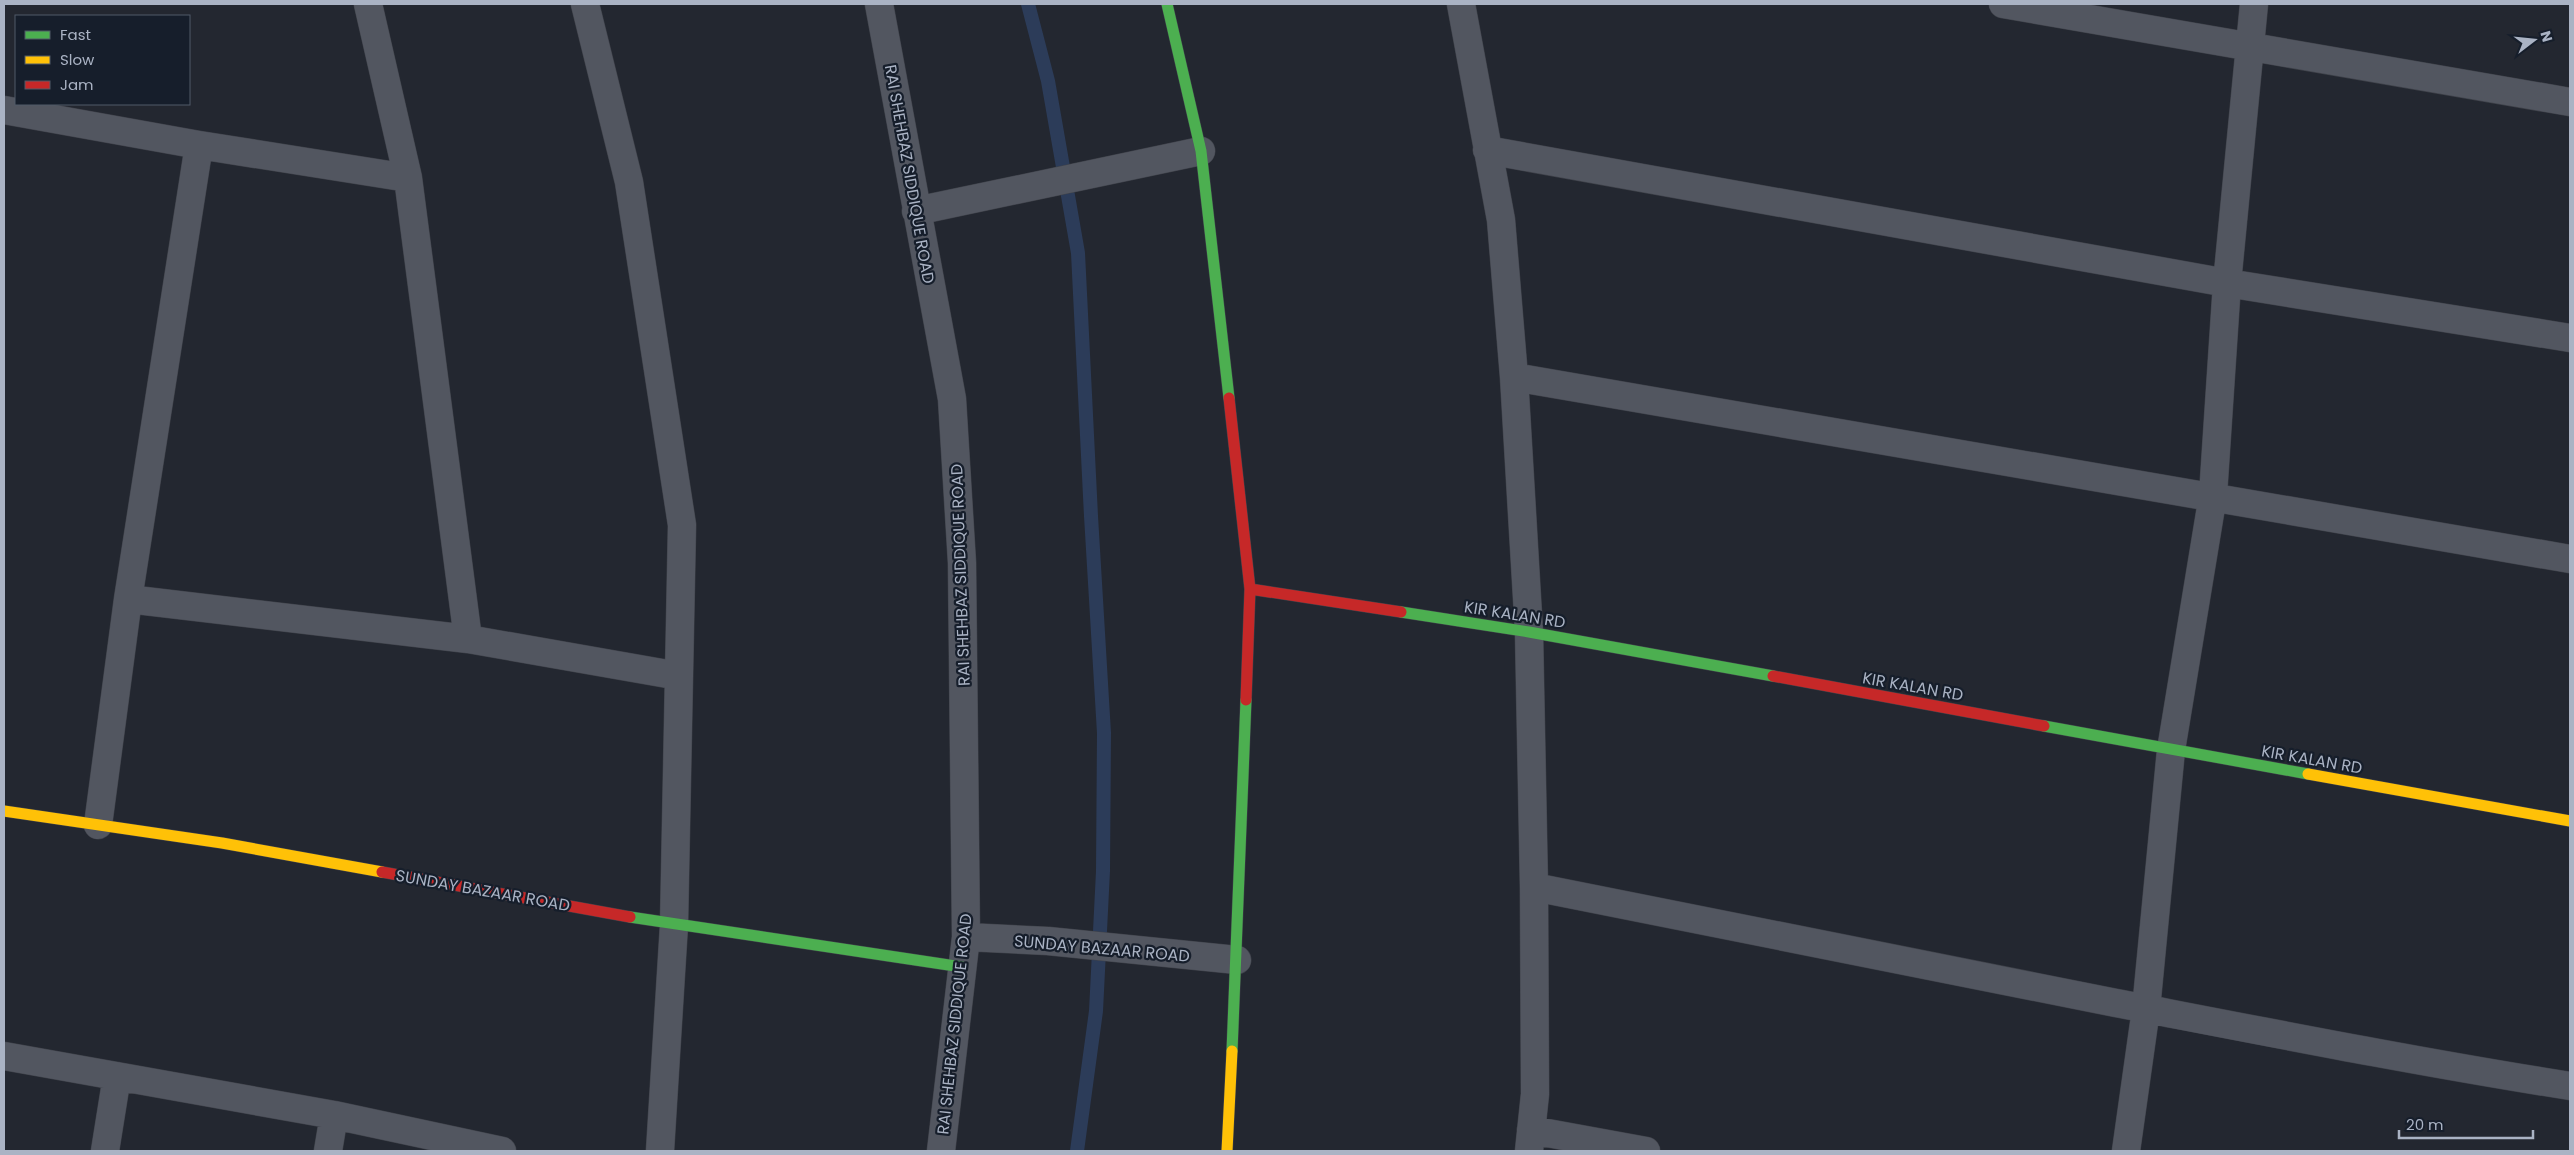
<svg xmlns="http://www.w3.org/2000/svg" width="2574" height="1155" font-family="Poppins,sans-serif">
<style>
.lines{fill:none;stroke-linecap:round;stroke-linejoin:round}
.stream{stroke:#2c3c59;stroke-width:14}
.street-casing{stroke:#3f424a;stroke-width:29}
.fast-casing{stroke:#3f424a;stroke-width:12}
.slow-casing{stroke:#3f424a;stroke-width:12}
.jam-casing{stroke:#3f424a;stroke-width:12}
.street{stroke:#525660;stroke-width:28}
.fast{stroke:#4caf50;stroke-width:11}
.slow{stroke:#ffc107;stroke-width:11}
.jam{stroke:#c62828;stroke-width:11}
.labels{text-anchor:middle;stroke-width:4.5;stroke-linejoin:round;paint-order:stroke}
.street-label{font-size:16px;fill:#aab3c4;stroke:#161e2b}
</style>
<rect width="100%" height="100%" fill="#232730"/>
<g class="lines">
<path class="stream" d="M1028,4l20,77 30,172 13,263 13,217 -1,138 -7,140 -19,140"/>
<g class="street-casing">
<path id="street" d="M368,4l40,174 60,461
M585,4l44,178 53,343 -8,400 -14,226
M879,4l73,395 10,164 4,374 -25,214
M1461,4l40,216 13,157 15,255 5,255 1,207 -6,57
M2003,4l567,98
M4,110l195,35 209,33
M1487,150l740,133 343,55
M916,211l285,-60
M1514,377l1056,182
M128,599l340,40 211,37
M98,825l30,-226 71,-454
M1534,887c194,40 388,78 582,116 151,29 302,59 454,83
M966,937l82,4 189,19
M4,1056l330,59 168,36
M1531,1130l115,21
M105,1151l12,-75
M328,1151l6,-36
M2126,1151l20,-142 25,-259 42,-255 14,-212 27,-279"/>
</g>
<g class="fast-casing">
<path id="fast" d="M1167,4l34,147 28,247
M1401,612l128,20 244,44
M2044,726l264,48
M630,917l332,50
M1232,1051l14,-351"/>
</g>
<g class="slow-casing">
<path id="slow" d="M2308,774l262,47
M4,811l218,32 160,29
M1227,1151l5,-100"/>
</g>
<g class="jam-casing">
<path id="jam" d="M1229,398l21,191 -4,111
M1250,589l151,23
M1773,676l271,50
M382,872l248,45"/>
</g>
<use href="#street" class="street"/>
<use href="#fast" class="fast"/>
<use href="#slow" class="slow"/>
<use href="#jam" class="jam"/>
</g>
<g class="labels">
<g class="street-label">
<text transform="translate(910 174) rotate(80)" y="6">RAI SHEHBAZ SIDDIQUE ROAD</text>
<text transform="translate(960 575) rotate(-92)" y="6">RAI SHEHBAZ SIDDIQUE ROAD</text>
<text transform="translate(1515 614) rotate(9)" y="6">KIR KALAN RD</text>
<text transform="translate(1913 686) rotate(10)" y="6">KIR KALAN RD</text>
<text transform="translate(2312 759) rotate(10)" y="6">KIR KALAN RD</text>
<text transform="translate(483 890) rotate(10)" y="6">SUNDAY BAZAAR ROAD</text>
<text transform="translate(1102 948) rotate(5)" y="6">SUNDAY BAZAAR ROAD</text>
<text transform="translate(954 1024) rotate(-84)" y="6">RAI SHEHBAZ SIDDIQUE ROAD</text>
</g>
</g>
<rect width="2574" height="1155" fill="none" stroke="#aab3c4" stroke-width="10"/>
<rect x="15" y="15" width="175" height="90" fill="#161e2b" stroke="#515a68"/>
<rect x="25" y="31" width="25" height="8" fill="#4caf50" stroke="#515a68"/>
<text x="60" y="40" font-size="15" fill="#aab3c4">Fast</text>
<rect x="25" y="56" width="25" height="8" fill="#ffc107" stroke="#515a68"/>
<text x="60" y="65" font-size="15" fill="#aab3c4">Slow</text>
<rect x="25" y="81" width="25" height="8" fill="#c62828" stroke="#515a68"/>
<text x="60" y="90" font-size="15" fill="#aab3c4">Jam</text>
<g transform="translate(2534 40) rotate(74)" stroke="#161e2b" stroke-width="4" paint-order="stroke">
<path d="M0-4L9 19L0 12L-9 19Z" fill="#aab3c4"/>
<text y="-8" font-size="14" font-weight="bold" text-anchor="middle" fill="#aab3c4">N</text>
</g>
<path d="M2399 1130v8h134v-8" fill="none" stroke="#aab3c4" stroke-width="2.5"/>
<text x="2406" y="1130" font-size="15" fill="#aab3c4" stroke="#161e2b" stroke-width="4" paint-order="stroke">20 m</text>
</svg>
